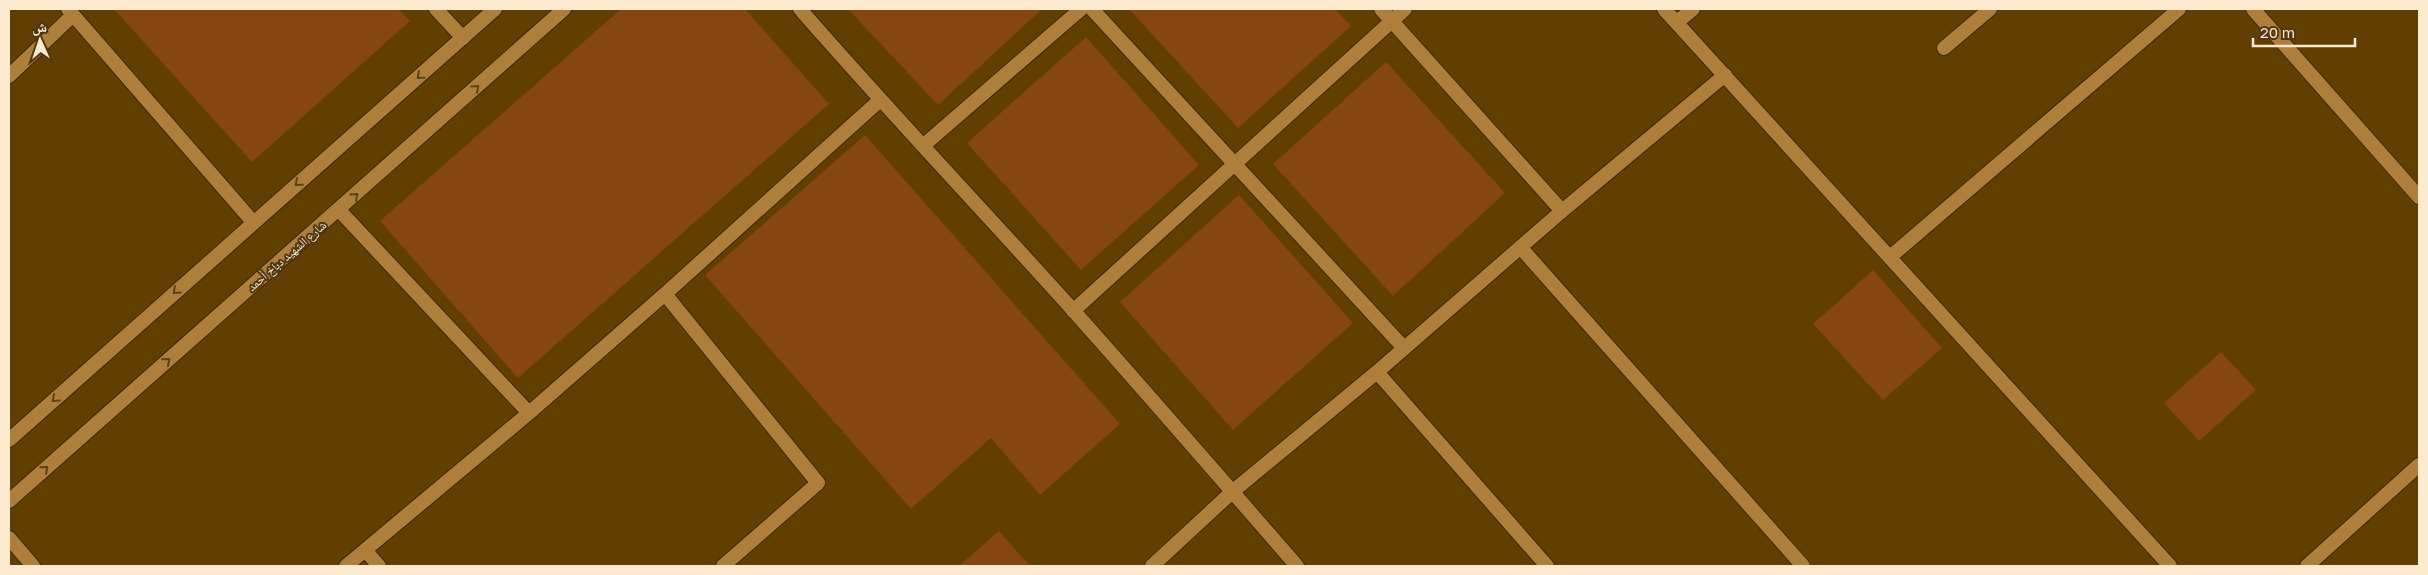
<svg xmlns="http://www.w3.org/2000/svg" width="2428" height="575" font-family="'Golos Text','Noto Naskh Arabic',sans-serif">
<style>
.building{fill:#864610}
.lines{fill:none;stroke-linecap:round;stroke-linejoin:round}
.minor-casing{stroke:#3f2701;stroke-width:16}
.tertiary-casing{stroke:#3f2701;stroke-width:16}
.minor{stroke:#ae7f3a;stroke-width:14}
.tertiary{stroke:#ae7f3a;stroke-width:14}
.oneway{stroke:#5d4218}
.labels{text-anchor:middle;stroke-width:4;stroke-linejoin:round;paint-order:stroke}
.street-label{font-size:12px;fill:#feeacf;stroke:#4f3712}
</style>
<rect width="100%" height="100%" fill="#613f02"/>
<path class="building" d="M114,9h284l12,12 -158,141z
M621,9h124l84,95 -311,274 -138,-157z
M848,9h194l-104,96z
M1129,9h206l16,17 -113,102z
M1086,37l113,128 -118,105 -114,-127z
M1386,62l119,131 -112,103 -120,-132z
M865,135l255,289 -80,71 -49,-57 -80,71 -206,-234z
M1239,195l114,128 -120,107 -113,-128z
M1873,270l69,78 -59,52 -70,-76z
M2221,352l35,38 -57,51 -35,-38z
M999,531l31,35h-69l-1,-1z"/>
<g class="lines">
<g class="minor-casing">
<path id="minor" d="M68,9l185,213
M436,9l27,29
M800,9c88,101 181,199 271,299 76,85 151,172 226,258
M1092,9l312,339
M1381,9l181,202
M1664,9l506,557
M2253,9l166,188
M1677,22l16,-13
M1944,48l46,-39
M9,76l64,-61
M924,145l157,-136
M339,210l190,203
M1521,248l282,318
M1890,257l289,-248
M665,294l153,189 -95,83
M1073,311l332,-302
M1377,372l170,194
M9,538l24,28
M365,550l14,16
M346,566l183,-153 136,-119 215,-194
M1152,566l80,-74 145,-120 185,-161 163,-136
M2307,566l112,-101"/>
</g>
<g class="tertiary-casing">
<path id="tertiary" d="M9,440l486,-431
M9,501l555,-492"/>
</g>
<use href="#minor" class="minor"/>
<use href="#tertiary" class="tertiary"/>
</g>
<defs><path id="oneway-chevron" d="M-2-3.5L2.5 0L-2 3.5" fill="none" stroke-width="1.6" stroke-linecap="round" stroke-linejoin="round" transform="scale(1.25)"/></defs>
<g class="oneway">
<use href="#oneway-chevron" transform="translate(420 76) rotate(139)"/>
<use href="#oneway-chevron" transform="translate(476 88) rotate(-42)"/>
<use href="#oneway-chevron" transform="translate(298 183) rotate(139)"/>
<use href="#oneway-chevron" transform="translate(355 196) rotate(-42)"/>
<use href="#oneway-chevron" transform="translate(176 291) rotate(138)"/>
<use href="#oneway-chevron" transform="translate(167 361) rotate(-41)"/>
<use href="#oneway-chevron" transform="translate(55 399) rotate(138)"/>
<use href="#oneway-chevron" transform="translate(45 469) rotate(-41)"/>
</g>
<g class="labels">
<g class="street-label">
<text transform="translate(287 256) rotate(-41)" y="4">شارع الشهيد دباخ أحمد</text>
</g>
</g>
<rect width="2428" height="575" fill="none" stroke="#feeacf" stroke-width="20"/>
<g transform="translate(40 40) rotate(357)" stroke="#4f3712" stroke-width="4" paint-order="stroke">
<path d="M0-4L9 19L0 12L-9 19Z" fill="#feeacf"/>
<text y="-8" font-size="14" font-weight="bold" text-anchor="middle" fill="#feeacf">ش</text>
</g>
<path d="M2253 38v8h102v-8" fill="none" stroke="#feeacf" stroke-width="2.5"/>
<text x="2260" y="38" font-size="15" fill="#feeacf" stroke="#4f3712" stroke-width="4" paint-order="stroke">20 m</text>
</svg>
